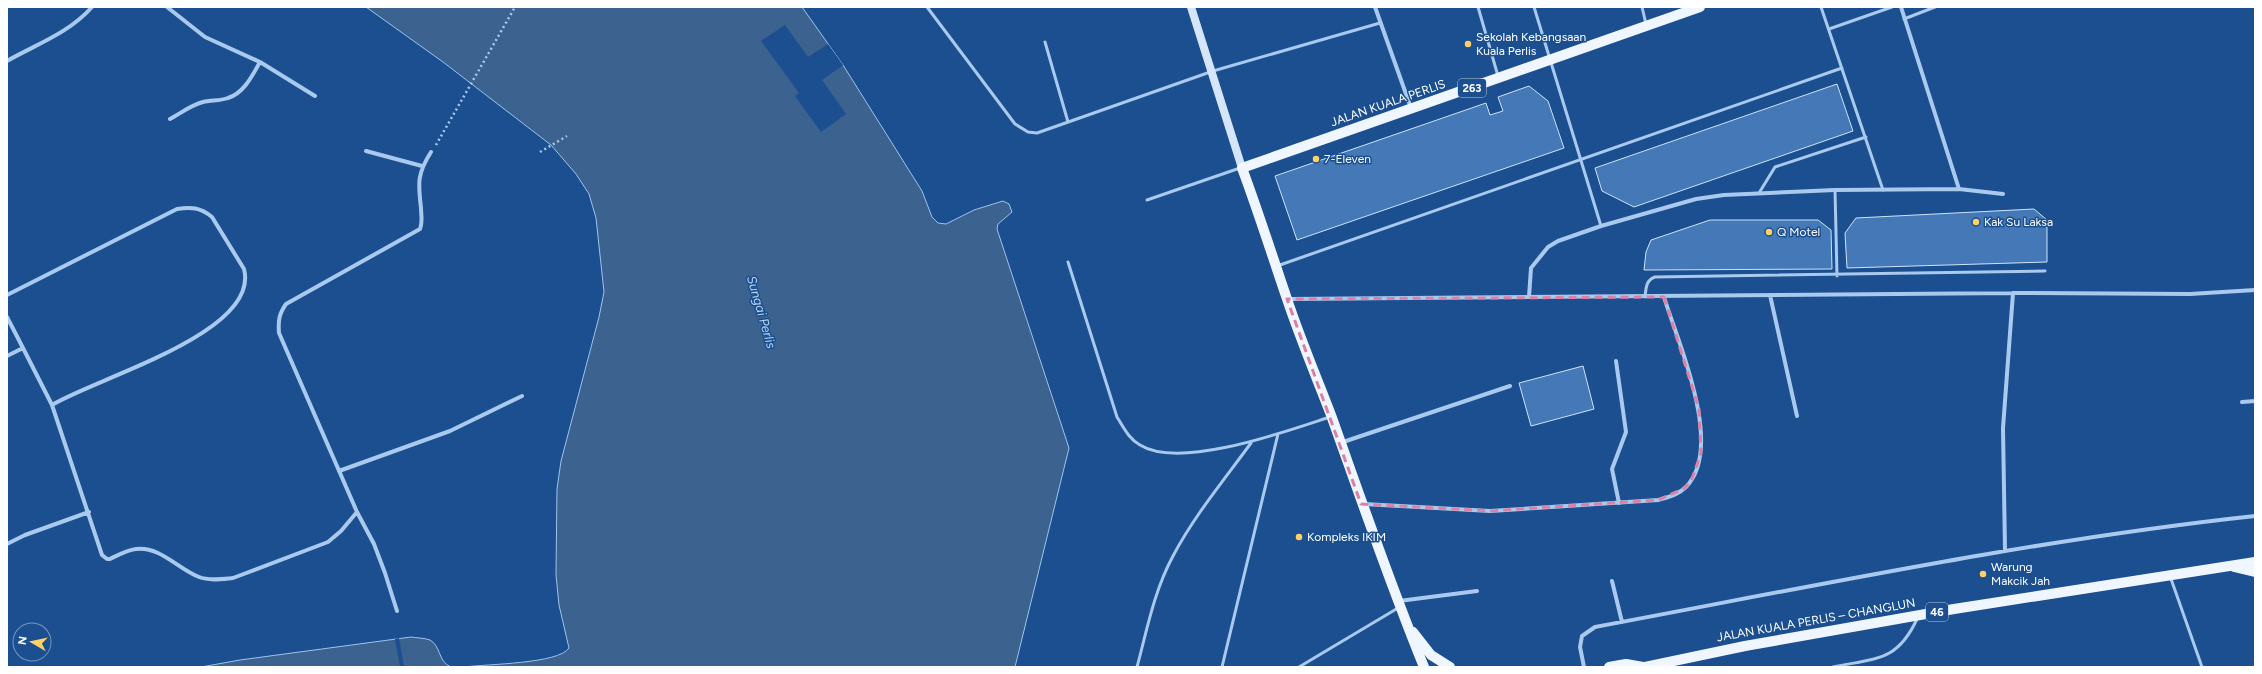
<svg xmlns="http://www.w3.org/2000/svg" width="2262" height="674" font-family="Figtree,sans-serif">
<style>
.water{fill:#3c6290;stroke:#9cc4f0}
.pier{fill:#1b4f8f}
.building{fill:#4478b7;stroke:#cfe3fa}
.lines{fill:none;stroke-linecap:round;stroke-linejoin:round}
.path{stroke:#a9c9ee;stroke-width:2.5;stroke-dasharray:2 3;stroke-linecap:butt}
.service{stroke:#a9c9ee;stroke-width:3}
.minor{stroke:#a9c9ee;stroke-width:4}
.secondary{stroke:#d6e6fa;stroke-width:8}
.primary{stroke:#f0f6ff;stroke-width:10}
.marked{fill:none;stroke:#dd80a5;stroke-width:3;stroke-dasharray:8 5;stroke-linejoin:round}
.poi-dot{fill:#ffd166;stroke:#1b4f8f;stroke-width:1.5}
.labels{text-anchor:middle;stroke-width:3;stroke-linejoin:round;paint-order:stroke}
.shield{fill:#1b4f8f;stroke:#bbcadd;stroke-width:1}
.shield-label{font-size:11px;font-weight:bold;fill:#fff}
.poi-label{font-size:12px;fill:#fff;stroke:#1b4f8f;text-anchor:start}
.street-label{font-size:12px;fill:#fff;stroke:#1b4f8f}
.water-label{font-size:13px;font-style:italic;fill:#b5d3f5;stroke:#1b4f8f}
</style>
<rect width="100%" height="100%" fill="#1b4f8f"/>
<path class="water" d="M366,7h436l41,58 79,126 10,26 6,6 8,1 28,-14 29,-9 6,3 3,8 -14,12 -1,5 72,219 -54,219h-550c20,-3 94,-3 104,-19l-10,-43 -3,-30 1,-86 4,-28 38,-144 5,-25 -8,-74 -7,-24 -13,-20 -25,-29 -108,-83z
M411,637c6,1 14,1 19,3 11,6 8,22 21,27h-250l39,-7z"/>
<path class="pier" d="M785,25l23,32 20,-13 15,21 -21,15 24,34 -25,18 -26,-36 4,-3 -38,-52z
M399,638l5,29h-4l-5,-28z"/>
<path class="building" d="M1837,84l16,47 -219,76 -32,-16 -7,-23z
M1529,86l19,15 16,47 -267,92 -22,-64 211,-73 4,12 13,-4 -5,-14z
M2034,209l13,11v42l-200,6 -2,-35 11,-15z
M1710,220h108l13,10 1,39 -188,1 2,-18 5,-12z
M1583,366l11,43 -63,17 -12,-43z"/>
<g class="lines">
<path class="path" d="M436,145l79,-138
M540,152l27,-16"/>
<path class="service" d="M927,7l88,117 13,8 9,1 176,-62 167,-48
M1478,7l20,69
M1534,7l67,219
M1642,7l4,17
M1821,7l62,183
M1904,19l31,-12
M1829,29l63,-22
M1045,42l23,80
M1835,190l2,86
M1759,193l16,-26 91,-30
M1147,200l93,-32
M1068,262l49,155c7,11 12,22 23,28 40,25 147,-14 190,-28
M1277,266l565,-198
M1645,297c1,-9 1,-17 10,-20l390,-6
M2170,576l32,91
M1137,667c10,-37 17,-76 36,-111 21,-40 51,-76 78,-113
M1222,667l56,-233
M1299,667l99,-59
M1833,667c43,-9 64,-5 84,-48"/>
<path class="minor" d="M167,7l38,30 55,25 55,34
M1375,7l36,101
M1901,7l58,182
M7,61c30,-17 62,-28 85,-54
M170,119c11,-6 21,-14 33,-17 8,-2 17,-1 25,-4 16,-5 24,-22 32,-36
M366,151l56,15
M7,295l170,-86c14,-2 23,-2 35,8l32,52c17,64 -151,110 -192,136l50,150 5,4h3c8,-4 17,-9 26,-10 24,-3 42,20 63,28 10,4 23,2 34,1l95,-36 13,-11 16,-19
M1770,295l27,121
M1529,297l2,-29 17,-21 10,-6 43,-15 95,-27 28,-4 111,-5 124,-1 44,5
M1288,299l725,-6 177,1 65,-4
M7,317l16,31 -16,8
M23,348l29,57
M1616,361l10,71 -14,37 7,34
M2242,402l13,-1
M1340,443l170,-57
M339,471l111,-40 72,-35
M1364,504l126,7 168,-11c10,-3 20,-5 28,-13 39,-40 -8,-144 -22,-190
M7,544l18,-9 64,-23
M2005,550l-2,-122 10,-135
M1612,581l10,41
M1399,601l78,-10
M397,611l-12,-38 -11,-29 -17,-32 -78,-179c-1,-12 0,-19 7,-29l134,-75c3,-7 1,-14 1,-21 -3,-25 -4,-34 10,-56
M1584,667l-4,-20 2,-11 13,-9c219,-41 438,-87 660,-111"/>
<path class="secondary" d="M1191,7l51,161"/>
<path class="primary" d="M2234,567l21,5
M1413,632l18,23 19,12
M1424,667c-34,-83 -63,-168 -93,-252 -15,-39 -31,-77 -44,-116 -15,-44 -29,-88 -45,-131l458,-161
M1609,667l17,-3 17,3
M1645,667l100,-21 209,-37 301,-47"/>
</g>
<path class="marked" d="M1664,297l35,112 2,44 -9,26 -7,9 -27,12 -168,11 -129,-7 -74,-205z"/>
<g class="poi-dot">
<circle cx="1468" cy="44" r="4"/>
<circle cx="1316" cy="159" r="4"/>
<circle cx="1976" cy="222" r="4"/>
<circle cx="1769" cy="232" r="4"/>
<circle cx="1299" cy="537" r="4"/>
<circle cx="1983" cy="574" r="4"/>
</g>
<g class="labels">
<g class="shield">
<rect x="1458" y="79" width="28" height="18" rx="3"/>
<rect x="1926" y="603" width="22" height="18" rx="3"/>
</g>
<g class="shield-label">
<text x="1472" y="92">263</text>
<text x="1937" y="616">46</text>
</g>
<g class="poi-label">
<text x="1476" y="41">Sekolah Kebangsaan<tspan x="1476" dy="14">Kuala Perlis</tspan></text>
<text x="1324" y="163">7-Eleven</text>
<text x="1984" y="226">Kak Su Laksa</text>
<text x="1777" y="236">Q Motel</text>
<text x="1307" y="541">Kompleks IKIM</text>
<text x="1991" y="571">Warung<tspan x="1991" dy="14">Makcik Jah</tspan></text>
</g>
<g class="street-label">
<text transform="translate(1388 103) rotate(-19)" y="4">JALAN KUALA PERLIS</text>
<text transform="translate(1816 620) rotate(-10)" y="4">JALAN KUALA PERLIS – CHANGLUN</text>
</g>
<g class="water-label">
<text transform="translate(762 312) rotate(74)" y="5">Sungai Perlis</text>
</g>
</g>
<rect width="2262" height="674" fill="none" stroke="#ffffff" stroke-width="16"/>
<g transform="translate(32 642) rotate(279)"><circle r="19" fill="#1b4f8f" stroke="#7695bc"/>
<path d="M0-3L7 15L0 10L-7 15Z" fill="#ffd166"/>
<text y="-6" font-size="11" font-weight="bold" text-anchor="middle" fill="#ffffff">N</text>
</g>
</svg>
